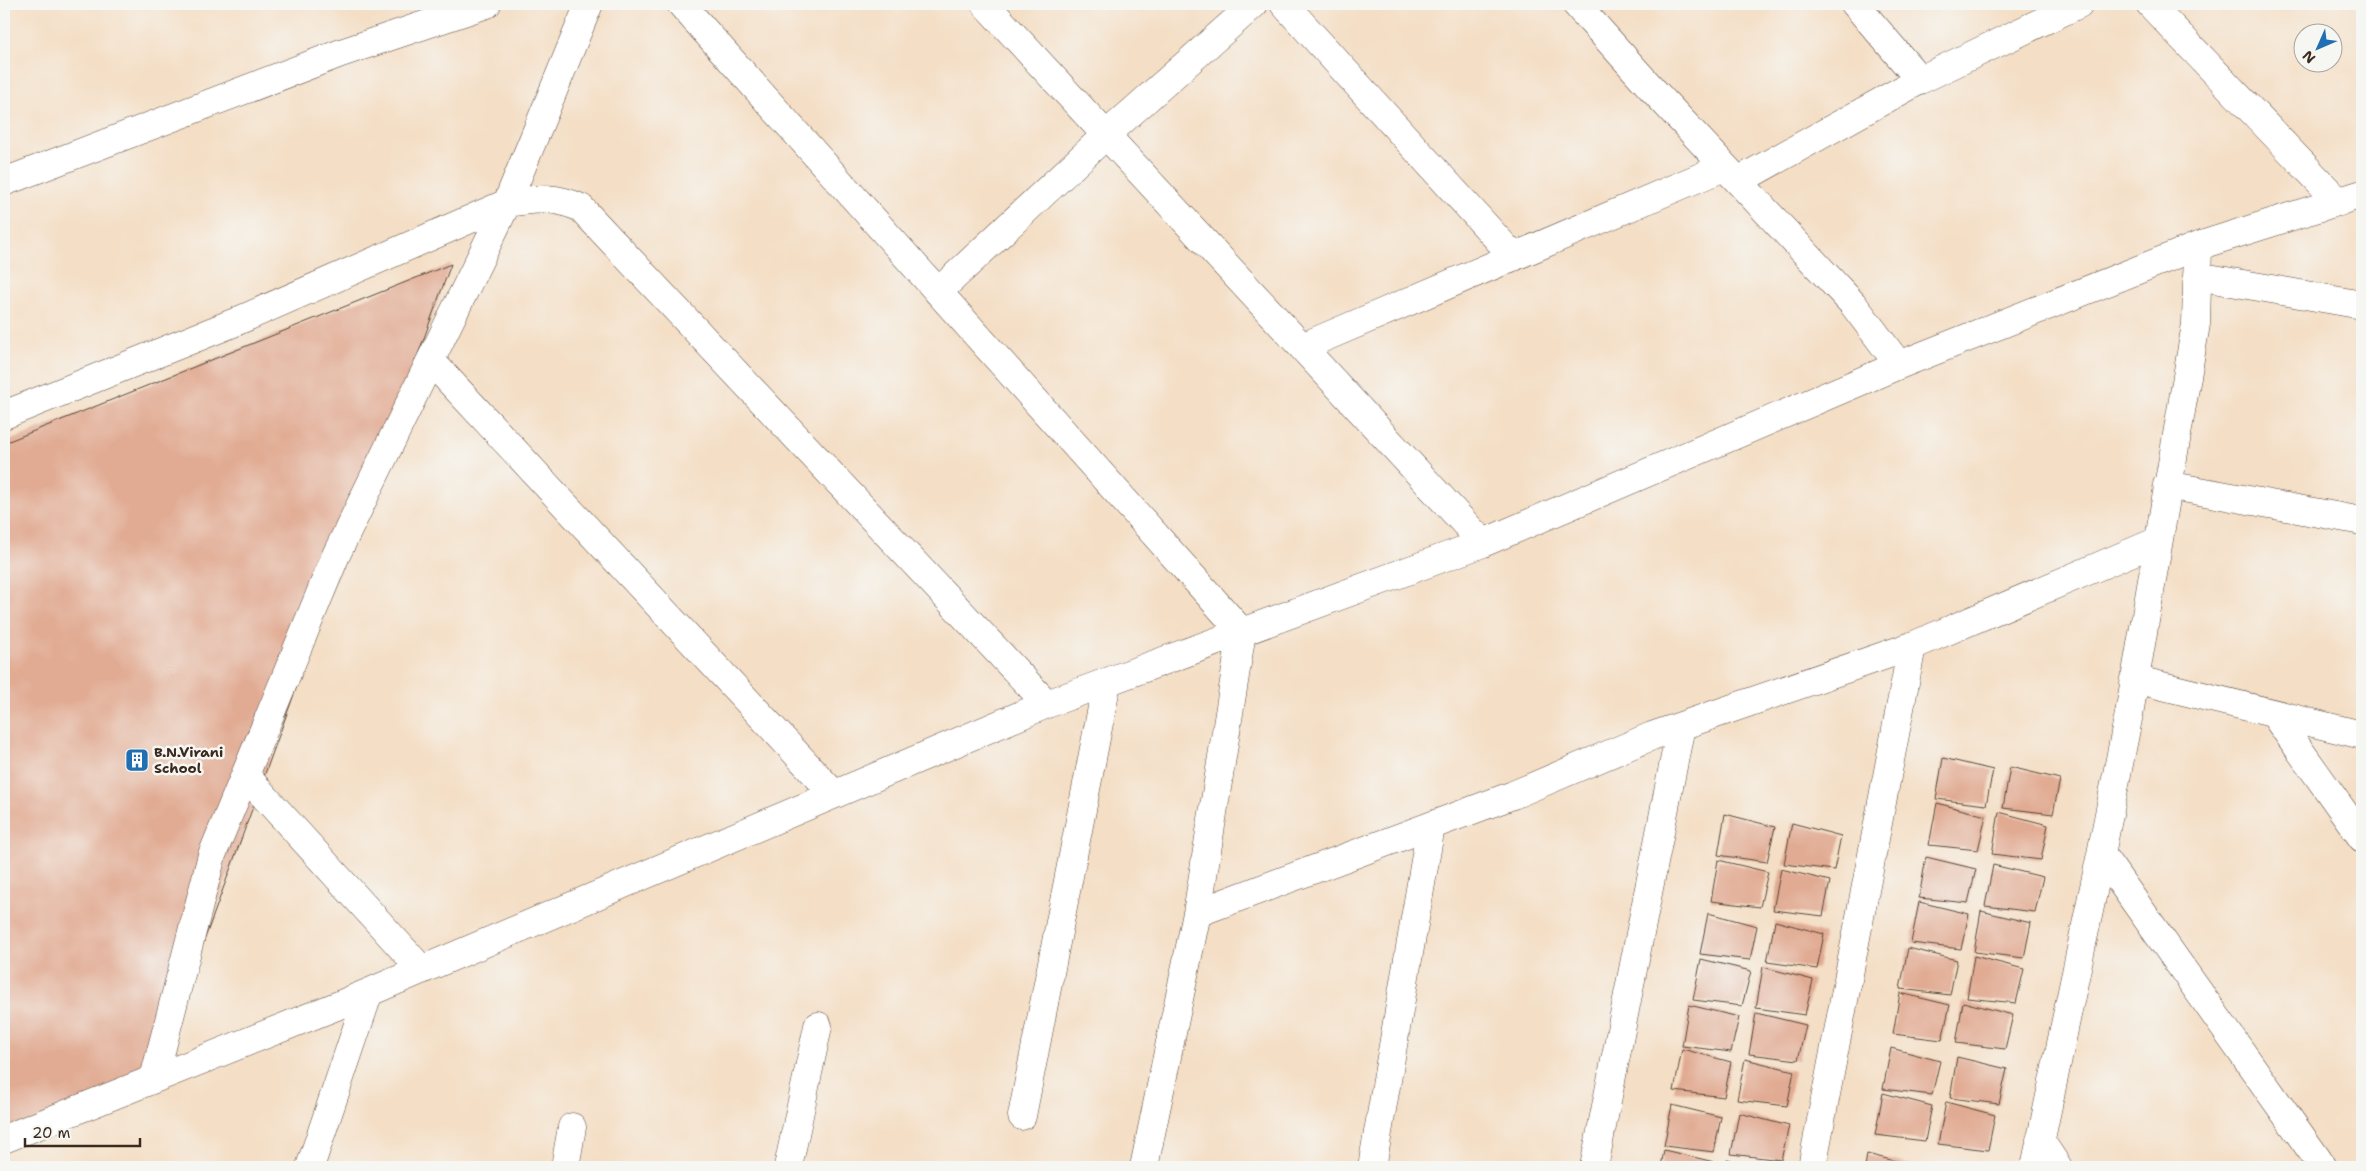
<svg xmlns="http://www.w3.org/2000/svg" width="2366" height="1171" font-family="'Shantell Sans',sans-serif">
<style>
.building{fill:#e1aa92}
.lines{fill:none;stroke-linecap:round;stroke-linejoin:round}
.minor-casing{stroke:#574537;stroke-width:29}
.minor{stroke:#fff;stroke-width:28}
.labels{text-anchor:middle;stroke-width:5;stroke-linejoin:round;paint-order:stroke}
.poi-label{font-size:14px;font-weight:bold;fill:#3b2a1e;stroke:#f6f6f2;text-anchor:start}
</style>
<rect width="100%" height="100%" fill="#f6f6f2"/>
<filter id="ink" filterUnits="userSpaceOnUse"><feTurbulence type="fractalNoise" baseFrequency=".02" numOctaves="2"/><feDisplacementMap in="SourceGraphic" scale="10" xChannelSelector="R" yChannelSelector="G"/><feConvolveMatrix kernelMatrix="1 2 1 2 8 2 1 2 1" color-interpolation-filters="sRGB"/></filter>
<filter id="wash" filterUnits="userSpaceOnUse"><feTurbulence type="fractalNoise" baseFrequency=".0096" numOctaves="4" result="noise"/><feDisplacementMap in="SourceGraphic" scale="20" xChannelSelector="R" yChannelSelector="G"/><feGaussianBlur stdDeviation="1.12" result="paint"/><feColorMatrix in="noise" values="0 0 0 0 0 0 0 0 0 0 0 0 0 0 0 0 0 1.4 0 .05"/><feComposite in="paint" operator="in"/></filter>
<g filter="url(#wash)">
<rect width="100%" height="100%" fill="#f4dec5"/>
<g id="blocks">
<path class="building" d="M451,264l-297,814 -150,59v-694z
M1943,758l50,12 -7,35 -50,-6z
M2010,767l50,12 -7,35 -50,-6z
M1937,803l49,13 -8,34 -49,-5z
M1999,812l49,13 -7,35 -49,-6z
M1725,814l50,13 -8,35 -49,-7z
M1792,823l49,13 -7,34 -50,-6z
M1926,857l50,12 -8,34 -49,-5z
M1718,860l50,12 -8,35 -49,-6z
M1993,865l50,12 -8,35 -50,-6z
M1781,869l49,12 -7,35 -50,-6z
M1919,902l50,12 -8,35 -50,-6z
M1981,911l50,12 -7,35 -50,-6z
M1708,913l49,13 -7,34 -50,-6z
M1775,921l49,13 -7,35 -50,-7z
M1908,948l49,12 -7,35 -50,-6z
M1974,956l50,13 -8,34 -49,-5z
M1701,959l50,12 -9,35 -49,-6z
M1763,967l50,13 -8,35 -49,-7z
M1900,993l50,12 -8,35 -49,-6z
M1963,1002l50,13 -8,34 -49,-6z
M1689,1005l50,12 -8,35 -49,-6z
M1756,1013l50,12 -8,35 -49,-6z
M1891,1048l49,13 -8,34 -49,-6z
M1682,1049l49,13 -7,35 -50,-6z
M1957,1057l50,12 -8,35 -49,-6z
M1745,1059l49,12 -7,35 -50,-6z
M1883,1093l49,13 -7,35 -50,-6z
M1946,1102l49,13 -7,35 -50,-6z
M1672,1105l49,12 -7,35 -50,-6z
M1739,1113l50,13 -8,34 -50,-6z
M1664,1150l50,12 -1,5h-52z
M1867,1154l52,13h-54z
M1727,1159l30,8h-31z"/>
</g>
</g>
<g filter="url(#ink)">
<use href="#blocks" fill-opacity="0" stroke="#574537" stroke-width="1"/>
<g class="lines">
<g class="minor-casing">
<path id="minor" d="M681,4l561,628 -45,281 -53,254
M985,4l498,539
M1284,4l230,253
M1576,4l77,86 200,214 46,61 299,-119 164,-52
M2150,4l189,198
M1920,80l159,-76
M1738,181l182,-101 -65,-76
M4,182l337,-129 146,-49
M2197,276l165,29
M938,292l168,-157 148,-131
M1302,347l422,-180
M431,361l403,433
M4,415l229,-92 274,-120c31,-4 45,-8 74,5l466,496
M2167,485l195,36
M2134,679l228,56
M2274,714l88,124
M245,775l177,195
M2101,854l222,313
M1197,913l316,-118 139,-59 260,-90 246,-105
M154,1078l58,-223 124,-300 171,-352 82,-199
M1022,1116l85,-434
M4,1139l335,-134 708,-301 436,-161 416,-178
M2040,1140l18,27
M310,1167l59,-175
M565,1167l7,-40
M788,1167l30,-141
M1372,1167l59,-341
M1594,1167l87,-441
M1812,1167l100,-521
M2035,1167l66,-313 28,-140 67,-390 2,-78"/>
</g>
<use href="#minor" class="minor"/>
</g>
</g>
<defs>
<g id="building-square" transform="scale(1.25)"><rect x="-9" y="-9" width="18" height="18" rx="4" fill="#1f6fb2" stroke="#f6f6f2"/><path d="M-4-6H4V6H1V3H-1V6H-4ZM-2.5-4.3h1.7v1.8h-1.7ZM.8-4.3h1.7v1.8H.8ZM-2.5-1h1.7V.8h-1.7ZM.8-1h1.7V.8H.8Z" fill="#fff"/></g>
</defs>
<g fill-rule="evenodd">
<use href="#building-square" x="137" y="760"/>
</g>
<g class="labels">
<g class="poi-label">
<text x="154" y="757">B.N.Virani<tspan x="154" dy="16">School</tspan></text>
</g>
</g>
<rect width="2366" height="1171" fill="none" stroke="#f6f6f2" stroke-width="20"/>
<g transform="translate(2318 48) rotate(225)"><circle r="24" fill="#f6f6f2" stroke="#aba49d"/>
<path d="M0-4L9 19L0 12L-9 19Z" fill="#1f6fb2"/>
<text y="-8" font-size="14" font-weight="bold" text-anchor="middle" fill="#3b2a1e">N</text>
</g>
<path d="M25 1138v8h115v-8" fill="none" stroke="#3b2a1e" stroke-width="2.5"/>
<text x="32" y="1138" font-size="15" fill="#3b2a1e" stroke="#f6f6f2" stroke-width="4" paint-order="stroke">20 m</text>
</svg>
